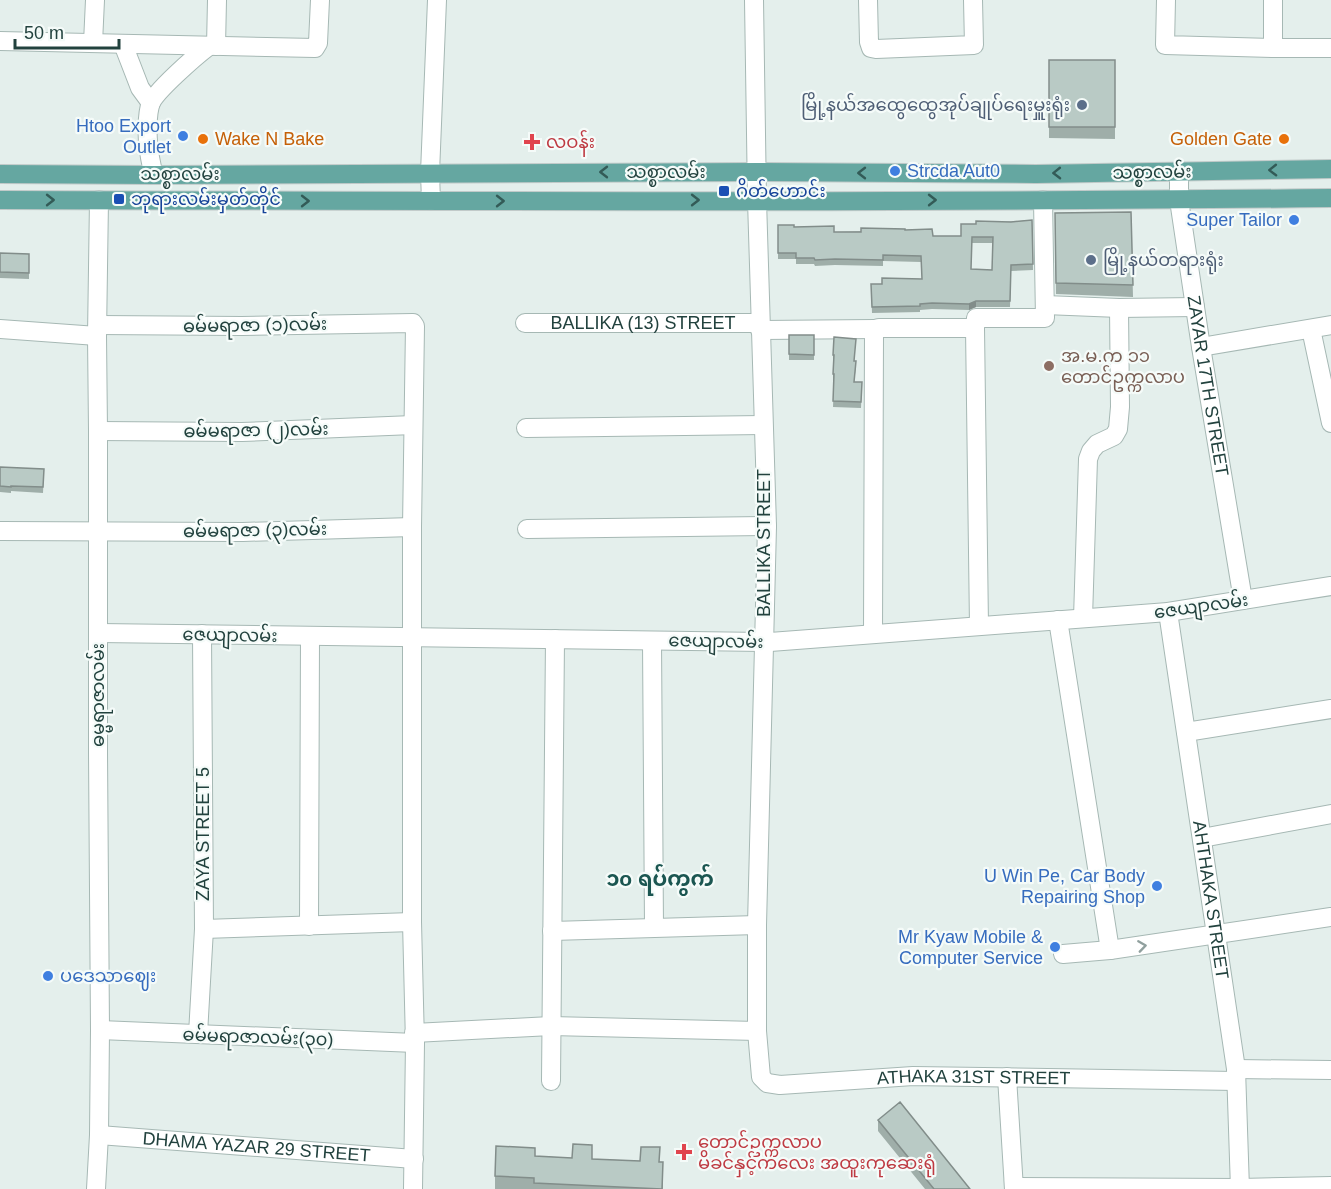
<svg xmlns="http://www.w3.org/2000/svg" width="1331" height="1189" font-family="Arial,'Noto Sans Myanmar',sans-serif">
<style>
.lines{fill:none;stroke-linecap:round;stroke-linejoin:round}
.minor-casing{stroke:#a6b8b4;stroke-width:20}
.major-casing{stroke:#c1cac9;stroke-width:20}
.minor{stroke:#fff;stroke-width:18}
.major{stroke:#65a7a1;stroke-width:18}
.wall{fill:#9faea9;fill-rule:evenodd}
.shaded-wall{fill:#828d8a}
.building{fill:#b9cac5;stroke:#828d8a;stroke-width:1.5;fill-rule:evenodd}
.oneway{stroke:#335b57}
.oneway2{stroke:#90a09e}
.service-dot{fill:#5c6f8a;stroke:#f5fbf9;stroke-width:2}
.shop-dot{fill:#3f7fe0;stroke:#f5fbf9;stroke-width:2}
.food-dot{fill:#e8710a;stroke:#f5fbf9;stroke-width:2}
.health-dot{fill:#e0444e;stroke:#f5fbf9;stroke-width:2}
.transit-dot{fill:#1a4fb4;stroke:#f5fbf9;stroke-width:2}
.education-dot{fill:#8d6e63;stroke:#f5fbf9;stroke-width:2}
.labels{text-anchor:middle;stroke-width:4.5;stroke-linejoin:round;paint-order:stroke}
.service-label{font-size:18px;fill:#4e5e75;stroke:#f5fbf9;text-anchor:end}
.shop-label{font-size:18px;fill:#366cbe;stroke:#f5fbf9;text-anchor:end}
.food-label{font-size:18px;fill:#c56008;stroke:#f5fbf9;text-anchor:start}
.health-label{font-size:18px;fill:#be3a42;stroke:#f5fbf9;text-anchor:start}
.street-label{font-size:18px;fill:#22423e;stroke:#f5fbf9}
.transit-label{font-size:18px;fill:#164399;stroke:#f5fbf9;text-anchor:start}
.education-label{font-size:18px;fill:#785e54;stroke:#f5fbf9;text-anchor:start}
.quarter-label{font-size:21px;font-weight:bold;fill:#1b5651;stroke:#f5fbf9}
</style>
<rect width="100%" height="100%" fill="#e4efec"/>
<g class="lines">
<g class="minor-casing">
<g id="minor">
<path id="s1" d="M754,0l3,200 10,326 -10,399v106l4,46 6,6 13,2 133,-9 323,5"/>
<path d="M868,0l1,42 2,6 5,1 98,-4 -1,-45"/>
<path d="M1166,0l-1,45 108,3h58"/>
<path d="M0,41l315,7 3,-5 2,-43"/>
<path d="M93,43l2,-43"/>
<path d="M123,44l17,44 11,15"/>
<path d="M216,46l1,-46"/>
<path d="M1273,48v-48"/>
<path id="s2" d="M1179,172v28l22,147 42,253"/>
<path d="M154,175c-6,-21 -9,-49 -4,-70 4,-13 47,-50 59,-59"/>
<path d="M431,201l-1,-28 7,-173"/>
<path d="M1045,305l74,3 76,-1"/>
<path id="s3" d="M525,323h235"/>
<path d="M98,325l144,1 171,-3 2,3 -3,201v395l3,121 -2,146"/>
<path d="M975,328l1,-10h69l-2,-118"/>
<path d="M0,329l97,7"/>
<path d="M1311,329l20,94"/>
<path d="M760,330l115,-1"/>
<path d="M1201,347l130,-22"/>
<path d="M526,428l237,-3"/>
<path d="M98,431l144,1 171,-7"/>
<path d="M527,529l240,-3"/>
<path d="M0,531l243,1 169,-5"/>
<path id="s4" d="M1168,612l68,457 4,120"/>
<path d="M1083,618l5,-159 3,-8 6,-7 17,-8 4,-7 2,-22 -1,-99"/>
<path d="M1058,620l52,330"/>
<path d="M99,633l671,9 398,-30 163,-26"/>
<path d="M873,634l1,-300 1,-5 4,-1h96l4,298"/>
<path d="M652,641l2,286"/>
<path d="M1186,732l145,-23"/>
<path d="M1202,838l129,-24"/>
<path d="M309,926l1,-290"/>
<path d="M204,929l208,-7"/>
<path d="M552,931l205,-6"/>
<path d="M1063,954l47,-4 221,-33"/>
<path d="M100,1030l315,13"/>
<path d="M414,1033l137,-7 206,5"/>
<path d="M198,1034l6,-105 -2,-295"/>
<path d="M1236,1069l95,1"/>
<path d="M1007,1077l7,112"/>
<path d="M551,1081l4,-442"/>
<path id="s5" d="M99,1135l315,24"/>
<path d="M1014,1187l226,1 91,-2"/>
<path d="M96,1189l3,-54 1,-105 -2,-278v-321l-1,-95 2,-136"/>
</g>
</g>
<g class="major-casing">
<path id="major" d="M0,174l154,1 602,-3 280,2 295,-5
M0,200c444,1 887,3 1331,-2"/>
</g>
<use href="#minor" class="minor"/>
<use href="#major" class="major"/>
</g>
<path class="wall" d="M1049,60h66v79l-66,-1z
M1131,212l2,85 -77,-3 -1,-81z
M1032,220l1,50 -22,1 -1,36h-34l-7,3 -37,-1 -12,1v2l-48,1 -1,-29h11l40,-5 -1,-17 -38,-1v5l-48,-1 -20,1 -1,-2h-18v-5h-18v-34l56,7 71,-2 28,6h28l15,-12zM972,243h21l-1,27 -21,-1z
M0,253l29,1v25l-29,-1z
M789,335h25v25h-25z
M833,355l21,6 2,6 -2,15h8l-1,26 -28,-1 1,-27h-1v-6l1,-13h-1z
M0,467l44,2 -1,24 -32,-2v2l-11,-1z
M878,1120l92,69h-45l-47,-58z
M535,1156l128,6v27h-168v-13z"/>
<path class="shaded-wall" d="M976,301v6l-7,3v-6z"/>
<path class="building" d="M1049,60h66v67h-66z
M1131,212l2,73 -77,-2 -1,-70z
M1032,220l1,44 -22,1 -1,36h-34l-7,3 -37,-1 -12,1v2l-48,1 -1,-23h11v-6l40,1 -1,-23 -38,-1v5l-48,-1 -20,1 -1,-2h-18v-5h-18v-28h16v2l40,-1v6h27v-4l44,1v1l27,-1 1,7h28v-12h15v-3l35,1zM972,237h21l-1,33 -21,-1z
M0,253l29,1v19l-29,-1z
M789,335h25v20l-25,-1z
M834,337l22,2 -2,22h2l-2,21h8l-1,20 -28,-1 1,-27h-1l1,-19h-1z
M0,467l44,2 -1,18 -32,-1v1l-11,-1z
M900,1102l70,87h-36l-56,-69z
M573,1144l19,1v14l48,2 1,-14h19l-1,15h4l-1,27 -128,-6v-5l-39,-2 1,-30 39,2v8l37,2z"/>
<defs><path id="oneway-chevron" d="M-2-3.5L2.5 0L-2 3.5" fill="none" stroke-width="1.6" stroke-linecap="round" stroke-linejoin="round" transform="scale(1.5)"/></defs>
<g class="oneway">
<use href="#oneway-chevron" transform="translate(1273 170) rotate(179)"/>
<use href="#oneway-chevron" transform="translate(604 172) rotate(180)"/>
<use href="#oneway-chevron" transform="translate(862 173) rotate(-180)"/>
<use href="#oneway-chevron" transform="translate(1057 173) rotate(179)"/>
<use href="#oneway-chevron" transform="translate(50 200)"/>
<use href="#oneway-chevron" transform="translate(695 200)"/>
<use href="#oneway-chevron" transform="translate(932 200)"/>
<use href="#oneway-chevron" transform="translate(305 201)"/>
<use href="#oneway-chevron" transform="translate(500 201)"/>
</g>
<use class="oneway2" href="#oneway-chevron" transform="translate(1142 946) rotate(-8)"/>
<g class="service-dot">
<circle cx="1082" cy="105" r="6"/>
<circle cx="1091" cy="260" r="6"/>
</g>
<g class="shop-dot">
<circle cx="183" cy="136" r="6"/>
<circle cx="895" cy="171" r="6"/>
<circle cx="1294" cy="220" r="6"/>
<circle cx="1157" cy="886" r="6"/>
<circle cx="1055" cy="947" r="6"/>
<circle cx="48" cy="976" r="6"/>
</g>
<g class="food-dot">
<circle cx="203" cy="139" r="6"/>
<circle cx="1284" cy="139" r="6"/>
</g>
<g class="health-dot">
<path d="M529 133h6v6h6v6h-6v6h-6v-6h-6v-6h6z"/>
<path d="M681 1143h6v6h6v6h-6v6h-6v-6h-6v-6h6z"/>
</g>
<g class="transit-dot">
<rect x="718" y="185" width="12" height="12" rx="3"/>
<rect x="113" y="193" width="12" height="12" rx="3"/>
</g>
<circle class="education-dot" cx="1049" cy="366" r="6"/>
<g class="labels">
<g class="service-label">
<text x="1070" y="111">မြို့နယ်အထွေထွေအုပ်ချုပ်ရေးမှူးရုံး</text>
<text x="1103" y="266" text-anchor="start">မြို့နယ်တရားရုံး</text>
</g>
<g class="shop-label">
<text x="171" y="132">Htoo Export<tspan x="171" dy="21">Outlet</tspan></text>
<text x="907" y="177" text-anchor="start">Strcda Aut0</text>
<text x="1282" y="226">Super Tailor</text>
<text x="1145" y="882">U Win Pe, Car Body<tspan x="1145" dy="21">Repairing Shop</tspan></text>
<text x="1043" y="943">Mr Kyaw Mobile &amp;<tspan x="1043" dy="21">Computer Service</tspan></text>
<text x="60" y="982" text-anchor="start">ပဒေသာဈေး</text>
</g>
<g class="food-label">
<text x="215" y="145">Wake N Bake</text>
<text x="1272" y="145" text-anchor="end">Golden Gate</text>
</g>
<g class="health-label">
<text x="546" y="148">လဝန်း</text>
<text x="698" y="1148">တောင်ဥက္ကလာပ<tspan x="698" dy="21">မိခင်နှင့်ကလေး အထူးကုဆေးရုံ</tspan></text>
</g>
<g class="street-label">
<text x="666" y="178">သစ္စာလမ်း</text>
<text transform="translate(1152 172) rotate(-1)" y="6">သစ္စာလမ်း</text>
<text x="180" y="180">သစ္စာလမ်း</text>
<text dy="6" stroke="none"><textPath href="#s3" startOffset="118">BALLIKA (13) STREET</textPath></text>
<text transform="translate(255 325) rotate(-1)" y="6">ဓမ်မရာဇာ (၁)လမ်း</text>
<text dy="6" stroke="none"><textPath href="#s2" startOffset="216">ZAYAR 17TH STREET</textPath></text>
<text transform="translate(256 430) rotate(-1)" y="6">ဓမ်မရာဇာ (၂)လမ်း</text>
<text transform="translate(255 530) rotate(-1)" y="6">ဓမ်မရာဇာ (၃)လမ်း</text>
<text transform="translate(764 543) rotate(-90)" y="6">BALLIKA STREET</text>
<text transform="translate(1201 606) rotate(-8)" y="6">ဇေယျာလမ်း</text>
<text transform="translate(230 635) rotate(1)" y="6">ဇေယျာလမ်း</text>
<text transform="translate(716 641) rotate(1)" y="6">ဇေယျာလမ်း</text>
<text transform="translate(98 695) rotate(-90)" y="6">ဓမ္မရာဇာလမ်း</text>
<text transform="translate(203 834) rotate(-90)" y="6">ZAYA STREET 5</text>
<text dy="6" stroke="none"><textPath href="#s4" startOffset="291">AHTHAKA STREET</textPath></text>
<text transform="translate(258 1037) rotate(2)" y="6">ဓမ်မရာဇာလမ်း(၃၀)</text>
<text dy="6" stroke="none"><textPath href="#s1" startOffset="1293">ATHAKA 31ST STREET</textPath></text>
<text dy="6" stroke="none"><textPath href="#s5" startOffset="158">DHAMA YAZAR 29 STREET</textPath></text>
</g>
<g class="transit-label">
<text x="736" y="197">ဂိတ်ဟောင်း</text>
<text x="131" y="205">ဘုရားလမ်းမှတ်တိုင်</text>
</g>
<g class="education-label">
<text x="1061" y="362">အ.မ.က ၁၁<tspan x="1061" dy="21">တောင်ဥက္ကလာပ</tspan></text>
</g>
<g class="quarter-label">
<text x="660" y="886">၁o ရပ်ကွက်</text>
</g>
</g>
<path d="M15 39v9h104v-9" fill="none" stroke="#22423e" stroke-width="3"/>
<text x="24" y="39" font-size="18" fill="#22423e" stroke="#f5fbf9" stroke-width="4.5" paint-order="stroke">50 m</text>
</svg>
